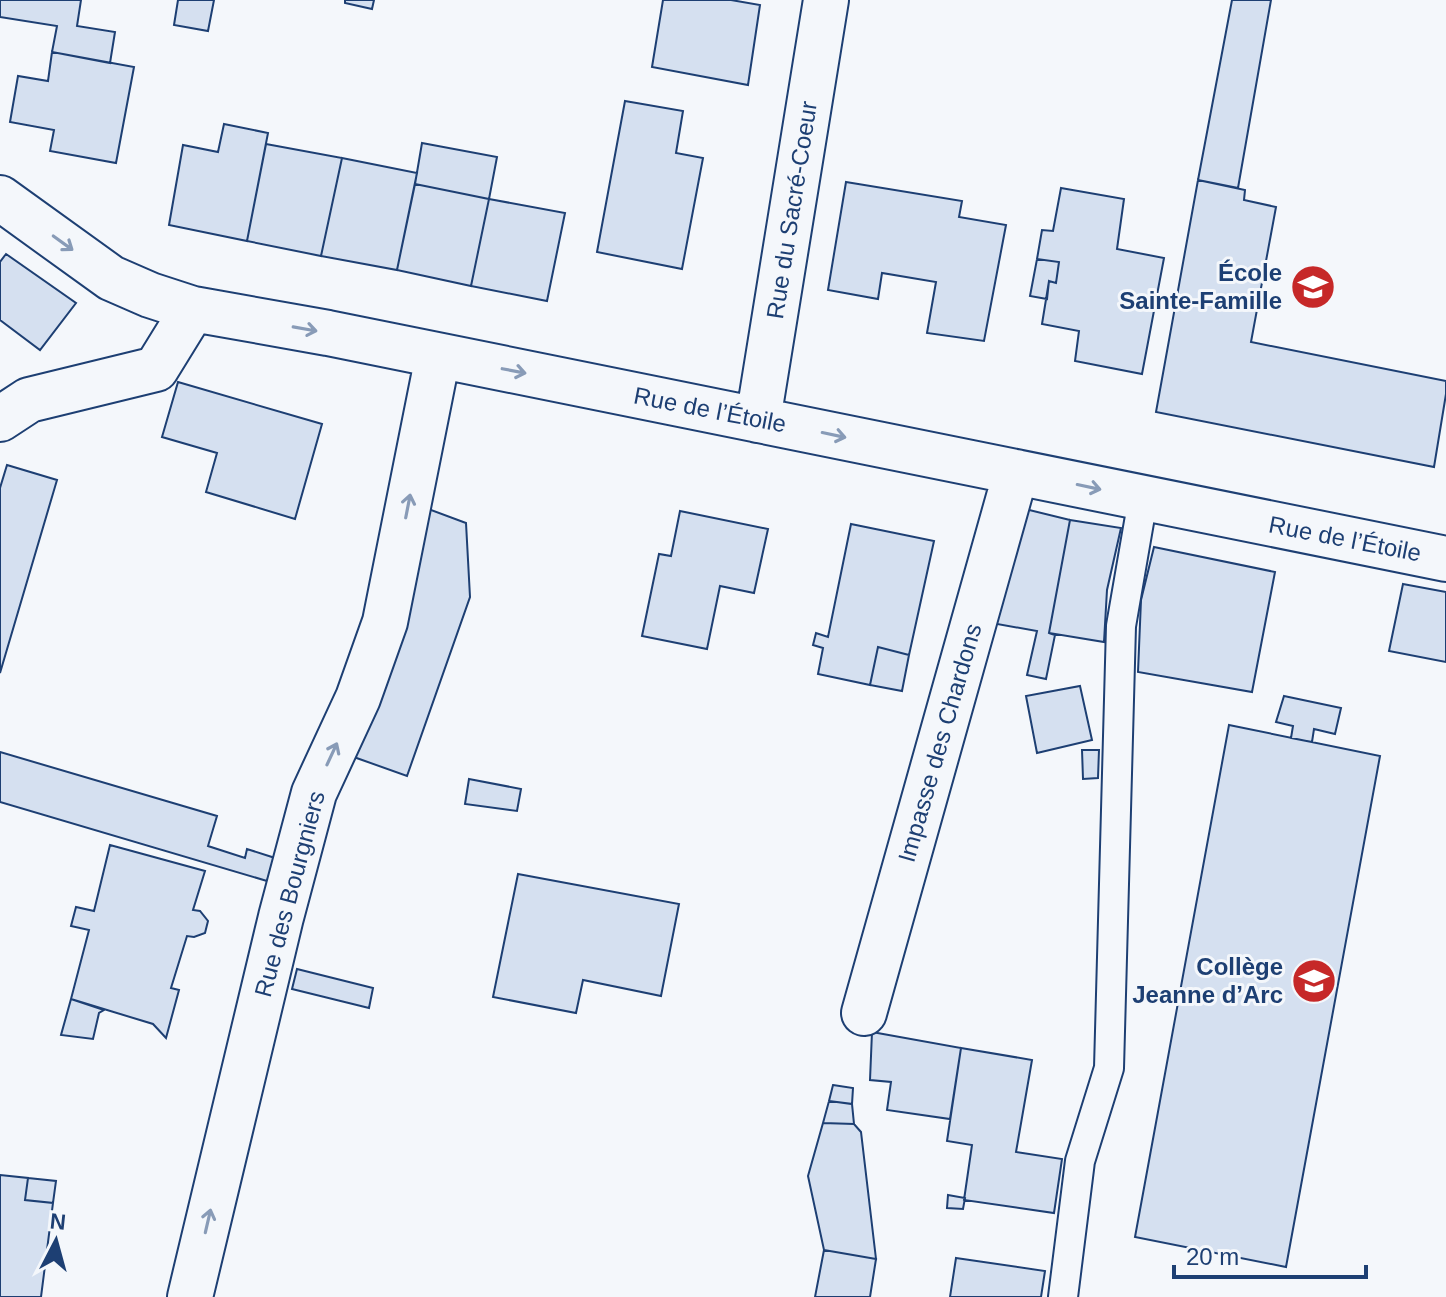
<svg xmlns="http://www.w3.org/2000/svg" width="1446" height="1297" font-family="Helvetica,sans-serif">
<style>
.building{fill:#d5e0f0;stroke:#1d3f73;stroke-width:2}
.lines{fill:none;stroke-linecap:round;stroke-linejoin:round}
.lane-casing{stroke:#1d3f73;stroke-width:32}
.street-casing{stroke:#1d3f73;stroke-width:48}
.lane{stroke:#f4f7fb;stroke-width:28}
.street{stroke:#f4f7fb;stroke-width:44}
.oneway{stroke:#889bb7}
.labels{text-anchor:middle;stroke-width:6;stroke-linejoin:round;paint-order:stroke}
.street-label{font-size:24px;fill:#1d3f73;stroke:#f4f7fb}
.poi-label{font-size:24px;font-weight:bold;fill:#1d3f73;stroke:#f4f7fb;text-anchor:end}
</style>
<rect width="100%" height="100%" fill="#f4f7fb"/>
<path class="building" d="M0,0h81l-4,26 38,6 -5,31 -58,-11 5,-26 -57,-9z
M178,0h36l-6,31 -34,-6z
M345,0h29l-2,9 -27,-6z
M663,0h68l29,5 -12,80 -96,-18z
M1232,0h39l-33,188 -40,-8z
M52,52l82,15 -18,96 -66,-12 4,-21 -44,-8 8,-46 30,5z
M625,101l58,10 -7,42 27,5 -21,111 -85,-17z
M224,124l44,9 -21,108 -78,-16 14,-80 35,7z
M422,143l75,14 -8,42 -74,-15z
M266,144l76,14 -21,98 -74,-15z
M342,158l75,15 -20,97 -76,-14z
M1198,180l47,10 -1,10 32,7 -25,135 195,39v13l-12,73 -278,-55z
M846,182l116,19 -3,16 47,8 -22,116 -57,-8 9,-51 -54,-9 -4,26 -50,-9z
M415,184l74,15 -18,87 -74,-16z
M1061,188l63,11 -7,50 47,9 -22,116 -67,-13 4,-30 -37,-7 7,-43 7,2 3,-21 -22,-3 5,-29 11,1z
M489,199l76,14 -18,88 -76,-15z
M6,254l70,49 -36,47 -40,-30v-58z
M1037,259l22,3 -3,21 -7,-2 -2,18 -17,-3z
M178,382l144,42 -27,95 -89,-27 11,-39 -55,-16z
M7,465l50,15 -57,193v-185z
M423,507l43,16 4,74 -63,179 -56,-20z
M1017,507l53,13 -21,113 6,2 -9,44 -19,-4 10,-44 -51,-9z
M680,511l88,18 -14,64 -34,-7 -13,63 -65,-13 17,-82 12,2z
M1070,520l51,8 -14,62 -3,52 -55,-9z
M851,524l83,17 -25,114 -31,-8 -8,38 -52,-11 5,-26 -10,-3 3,-12 12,4z
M1154,547l121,25 -23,120 -114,-20 3,-72z
M1403,584l43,8v70l-57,-11z
M878,647l31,8 -7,36 -32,-6z
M1080,686l12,54 -55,13 -11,-57z
M1284,696l57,12 -6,26 -21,-5 -2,13 -21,-4 2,-12 -17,-4z
M1229,725l151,31 -94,511 -151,-30z
M1082,750h17l-1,28 -15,1z
M0,752l217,64 -9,30 37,12 2,-9 28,9 -8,23 -267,-79z
M469,779l52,10 -4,22 -52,-7z
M110,845l95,26 -12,39 7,1 8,10 -3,12 -11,4 -7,-1 -16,52 8,2 -13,48 -13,-14 -82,-25 18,-69 -18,-4 5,-19 18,4z
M518,874l161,30 -18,92 -78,-16 -7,33 -83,-16z
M297,969l76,19 -4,20 -77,-19z
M71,999l33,11 -5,3 -6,26 -32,-4z
M872,1032l89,16 -11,71 -63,-9 4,-28 -21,-2z
M961,1048l71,12 -16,92 46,7 -8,54 -90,-13 8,-55 -25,-4z
M833,1085l20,3 -1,16 -23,-3z
M829,1101l23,3 2,20 -31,-1z
M823,1123l31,1 7,8 15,127 -52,-9 -16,-74z
M0,1175l28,3 -3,22 28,3 -12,94h-41z
M28,1178l28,3 -3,22 -28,-3z
M948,1195l17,3 -2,11 -16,-1z
M824,1250l52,9 -6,38h-55z
M956,1258l89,13 -4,26h-91z"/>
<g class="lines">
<g class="lane-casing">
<path id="lane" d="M1063,1297l17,-136 29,-93 12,-442 22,-127"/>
</g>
<g class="street-casing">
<path id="street" d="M0,198l111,80 39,17 43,14 135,24 1118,226
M0,419l29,-19 127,-31 37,-60
M758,420l68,-420
M864,1013l152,-541
M190,1297l91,-380 33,-124 44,-95 27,-76 53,-266"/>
</g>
<use href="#lane" class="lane"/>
<use href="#street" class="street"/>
</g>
<defs><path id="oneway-shaft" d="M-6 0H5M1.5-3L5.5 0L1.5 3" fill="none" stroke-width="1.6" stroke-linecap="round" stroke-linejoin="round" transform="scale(2)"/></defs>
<g class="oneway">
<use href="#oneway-shaft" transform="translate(63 243) rotate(36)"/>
<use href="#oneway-shaft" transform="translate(305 329) rotate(10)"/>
<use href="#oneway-shaft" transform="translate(514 371) rotate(11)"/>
<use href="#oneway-shaft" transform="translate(834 435) rotate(12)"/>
<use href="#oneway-shaft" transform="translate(1089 487) rotate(12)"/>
<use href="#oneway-shaft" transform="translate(408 506) rotate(-79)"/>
<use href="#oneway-shaft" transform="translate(332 754) rotate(-65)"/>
<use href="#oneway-shaft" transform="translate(208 1221) rotate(-77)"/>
</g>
<defs>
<g id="school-disc" transform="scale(2.3)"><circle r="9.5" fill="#c62828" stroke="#f4f7fb"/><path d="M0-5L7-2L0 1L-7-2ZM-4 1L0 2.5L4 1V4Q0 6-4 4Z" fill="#fff"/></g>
</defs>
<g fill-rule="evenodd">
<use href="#school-disc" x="1313" y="287"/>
<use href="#school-disc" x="1314" y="981"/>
</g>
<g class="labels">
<g class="street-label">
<text transform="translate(792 210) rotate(-81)" y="8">Rue du Sacré-Coeur</text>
<text transform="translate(710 410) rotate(11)" y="8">Rue de l’Étoile</text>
<text transform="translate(1345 539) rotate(11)" y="8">Rue de l’Étoile</text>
<text transform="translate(940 743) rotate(-74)" y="8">Impasse des Chardons</text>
<text transform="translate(290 894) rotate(-75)" y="8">Rue des Bourgniers</text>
</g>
<g class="poi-label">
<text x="1282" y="281">École<tspan x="1282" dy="28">Sainte-Famille</tspan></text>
<text x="1283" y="975">Collège<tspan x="1283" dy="28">Jeanne d’Arc</tspan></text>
</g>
</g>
<g transform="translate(56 1241) rotate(6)" stroke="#f4f7fb" stroke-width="6" paint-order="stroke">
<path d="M0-6L14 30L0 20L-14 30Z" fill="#1d3f73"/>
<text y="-12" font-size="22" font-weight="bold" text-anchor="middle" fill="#1d3f73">N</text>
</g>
<path d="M1174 1265v12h192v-12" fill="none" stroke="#1d3f73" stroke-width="4"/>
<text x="1186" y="1265" font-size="24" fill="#1d3f73" stroke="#f4f7fb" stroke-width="6" paint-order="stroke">20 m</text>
</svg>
